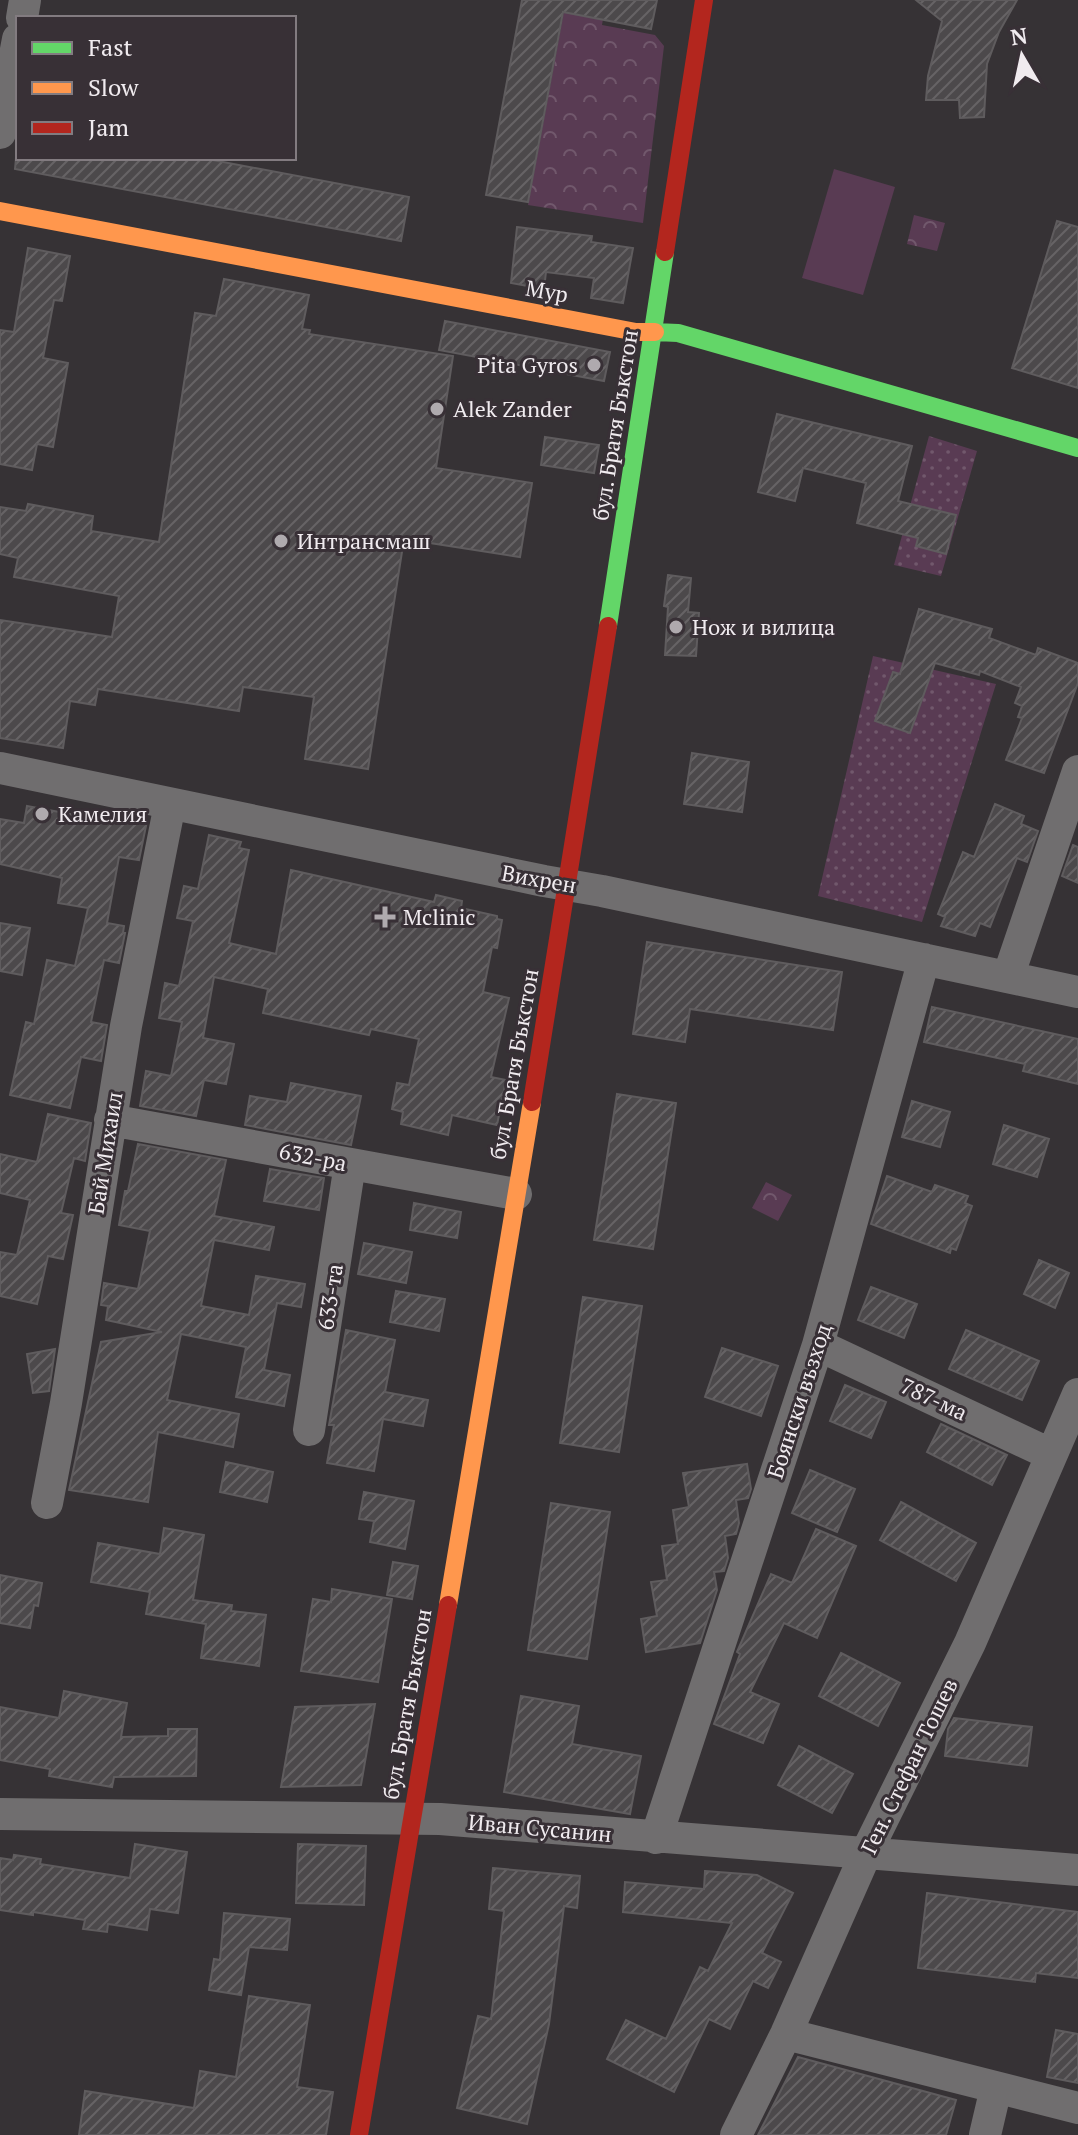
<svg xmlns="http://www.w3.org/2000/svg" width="1078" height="2135" font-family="'PT Serif',serif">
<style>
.grass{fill:url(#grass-dots)}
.park{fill:url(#park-crowns)}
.pitch{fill:#593b53}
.building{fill:url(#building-hatch);stroke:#5f5c5e;stroke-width:2}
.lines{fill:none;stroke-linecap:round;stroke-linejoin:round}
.street{stroke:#706e6f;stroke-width:32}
.fast{stroke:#63d668;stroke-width:18}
.slow{stroke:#ff974d;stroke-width:18}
.jam{stroke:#b3261e;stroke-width:18}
.poi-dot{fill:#afaaae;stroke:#383036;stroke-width:3}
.labels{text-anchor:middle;stroke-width:6;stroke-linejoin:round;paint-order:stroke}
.street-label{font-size:22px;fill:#f0ebef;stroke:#383036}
.poi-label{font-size:22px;fill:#f0ebef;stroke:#383036;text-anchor:start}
</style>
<defs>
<pattern id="grass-dots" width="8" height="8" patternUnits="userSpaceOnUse" patternTransform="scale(2)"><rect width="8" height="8" fill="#593b53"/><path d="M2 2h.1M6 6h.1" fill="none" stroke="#71586c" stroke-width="1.8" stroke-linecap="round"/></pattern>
<pattern id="park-crowns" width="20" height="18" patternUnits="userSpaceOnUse" patternTransform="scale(2)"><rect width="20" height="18" fill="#593b53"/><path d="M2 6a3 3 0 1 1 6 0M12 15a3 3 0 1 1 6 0" fill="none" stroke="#71586c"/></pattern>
<pattern id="building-hatch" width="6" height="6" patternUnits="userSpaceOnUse" patternTransform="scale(2)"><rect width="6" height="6" fill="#4c494b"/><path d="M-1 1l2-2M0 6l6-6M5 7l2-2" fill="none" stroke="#666365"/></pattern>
</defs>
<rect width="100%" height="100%" fill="#363235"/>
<path class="grass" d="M929,436l48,15 -36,125 -47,-11z
M873,656l123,28 -74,238 -104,-26z"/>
<path class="park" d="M566,0h40l-4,25 53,10 9,11 -21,177 -115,-18z
M914,215l31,8 -8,28 -30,-7z
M766,1182l26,13 -14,26 -26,-13z"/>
<path class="pitch" d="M834,169l61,18 -32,108 -61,-17z"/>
<path class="building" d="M522,0h135l-6,29 -88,-17 -35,190 -42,-7z
M916,0h101l-18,32 -12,32 -3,53 -24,1 -1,-18h-33l2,-24 14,-55z
M16,158h186l207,39 -8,44 -386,-72z
M1057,221l21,6v161l-66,-20z
M517,227l75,9 -1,6 42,6 -10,55 -32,-5 3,-20 -48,-6 -2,17 -33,-6z
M28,248l42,8 -8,45 -8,-1 -11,58 25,5 -15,84 -16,-3 -5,26 -32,-6v-134l14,2z
M224,279l85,16 -7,34 8,1 -1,4 144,22 -17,112 96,15 -12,74 -116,-18 -36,230 -63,-10 9,-62 -71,-10 -4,24 -141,-22 -3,16 -25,-4 -7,47 -63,-10v-118l112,17 7,-41 -105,-19 4,-19 -18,-4v-47l26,4 2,-7 65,12 -2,15 68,11 36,-229 21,3z
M445,321l165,31 -6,29 -165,-31z
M777,414l135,32 -14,55 58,14 -10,39 -30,-8 2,-8 -61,-15 9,-40 -63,-15 -8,33 -37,-9z
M545,437l54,8 -5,28 -53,-8z
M668,575l23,3 -3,34 11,1 -3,43 -31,-1 3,-48 -4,-1z
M919,609l73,20 -3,9 47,17 2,-7 40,15v20l-34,90 -38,-13 16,-42 -4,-1 4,-11 -7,-3 6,-16 -41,-16 -1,4 -44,-12 -25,70 -35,-12 18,-49 7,2z
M692,753l57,9 -7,50 -58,-8z
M995,804l29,12 -3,8 17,7 -11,31 -10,-4 -27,69 -10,-4 -5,13 -34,-10 4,-9 -7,-3 25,-62 11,5z
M27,806l70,13 2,-7 48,9 -8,39 -20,-3 -12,66 17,3 -1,7h2l-6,30 -15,-3 -13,62 16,3 -6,36 -20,-4 -11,51 -60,-13 16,-73 8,2 13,-64 28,6 13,-58 -30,-5 4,-25 -62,-14v-45l24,4z
M209,835l32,7 -2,6 10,2 -20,93 47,11 15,-84 143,32 2,-7 26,6 -1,7 36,8v3l5,1 -5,28 -5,-1 -9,45 26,6 -18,79 15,3 -9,45 -45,-10 -4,20 -47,-11 2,-12 -11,-3 5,-26 12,2 10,-46 -48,-10 -2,6 -106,-22 5,-24 -54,-12 -11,61 31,6 -8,40 -22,-4 -8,36 -56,-10 6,-35 25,5 11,-54 -23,-4 6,-35 14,3 14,-65 -16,-3 7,-32 14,3z
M1073,845l5,2v36l-16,-7z
M0,923l30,5 -8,47 -22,-4z
M647,942l195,30 -9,58 -143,-21 -5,33 -52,-8z
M932,1007l146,32v45l-55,-13 2,-7 -101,-22z
M291,1083l70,13 -10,49 -106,-20 5,-29 37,6z
M617,1094l59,9 -23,146 -59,-9z
M912,1101l38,11 -10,35 -38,-10z
M48,1114l43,9 -6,38 -11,-3 -13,55 12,2 -10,44 -15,-3 -11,48 -37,-8v-44l17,3 13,-55 -30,-7v-39l37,8z
M1004,1125l45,14 -12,38 -44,-13z
M138,1144l88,16 -12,56 60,11 -5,23 -55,-10 -13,66 48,9 7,-39 49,8 -4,23 -24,-4 -13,67 26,5 -6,31 -48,-9 10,-50 -65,-13 -14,66 72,14 -6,33 -75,-15 -10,70 -79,-12 32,-148 61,-10 -56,-12 2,-14 -7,-1 3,-22 34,6 12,-58 -31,-6 6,-34h3z
M270,1169l54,9 -5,32 -55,-9z
M887,1176l45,16 3,-7 33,11 -3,7 7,3 -16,44 -5,-2 -1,5 -79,-29z
M414,1203l47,9 -4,26 -47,-8z
M364,1243l48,9 -6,31 -48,-9z
M1039,1260l30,13 -14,35 -31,-14z
M871,1287l46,17 -13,34 -46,-18z
M396,1291l49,8 -6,32 -49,-9z
M583,1297l59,9 -23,146 -59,-9z
M346,1330l49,10 -10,52 43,8 -5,26 -40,-7 -9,52 -47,-8 7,-38h-5z
M966,1330l73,31 -17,39 -73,-31z
M722,1348l56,18 -17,50 -56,-19z
M55,1349l-6,42 -16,2 -6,-39z
M845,1385l41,17 -15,36 -41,-17z
M941,1424l66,31 -15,30 -65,-33z
M226,1462l47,10 -6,30 -47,-10z
M747,1464l4,25 -3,9 -12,2 3,23 -3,11 -11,2 3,22 -4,13 -10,1 3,18 -17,53 -54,9 -5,-33 16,-3 -6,-34 16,-2 -5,-34 16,-2 -5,-34 16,-3 -6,-34z
M810,1470l45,19 -18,43 -45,-19z
M364,1492l50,9 -9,48 -35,-7 4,-21 -15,-2z
M901,1502l75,41 -20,38 -76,-41z
M551,1503l59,9 -23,147 -59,-9z
M164,1528l40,7 -11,65 39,5 -1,6 35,4 -7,51 -58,-8 5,-34 -60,-10 4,-22 -59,-10 7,-39 62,11z
M816,1529l40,17 -39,92 -33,-15 -34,69 29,12 -16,39 -49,-19 26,-70 -3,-2 34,-78 21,9z
M393,1562l25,4 -6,33 -25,-4z
M0,1575l42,8 -4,23 -4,-1 -4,23 -30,-5z
M332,1589l60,10 -14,83 -77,-11 12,-72 18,3z
M841,1653l59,30 -22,43 -59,-30z
M64,1691l63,12 -6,34 47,-1v-7h29l-1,47 -82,1 -2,10 -63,-11 1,-7 -50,-9v-53l59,11z
M521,1696l58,10 -7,38 69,12 -11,58 -126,-22z
M375,1704l-14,81 -80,2 14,-80z
M954,1718l78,9 -5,39 -82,-10 3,-27z
M799,1746l54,28 -21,39 -54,-28z
M135,1844l52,8 -9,61 -28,-4 -3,21 -39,-6 -1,8 -24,-3 2,-9 -52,-8v3l-33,-5v-52l13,2 1,-5 27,4 -1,5 90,14z
M298,1844l68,2 -2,59 -68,-2z
M493,1868l87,8 -3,32 -13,-2 -15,118 -22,100 -70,-16 21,-92 13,3 13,-108 -15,-2z
M705,1871l52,4 36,18 -31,60 19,9 -13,26 -15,-7 -23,48 -21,-10 -35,73 -67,-33 19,-39 40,19 34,-72 8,4 24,-48 -109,-11 2,-30 79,7z
M927,1893l151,19v66l-42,-5 -1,9 -117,-14z
M224,1913l66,6 -3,31 -38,-3 -8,48 -32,-5 5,-31 6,1z
M249,1996l61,9 -13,82 36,5 -7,43h-247l6,-44 109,17 6,-37 36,6z
M1056,2030l22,4v49l-31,-6z
M798,2057l158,43 -10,35h-188z"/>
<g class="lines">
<path class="street" d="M22,18l3,-18
M0,133l18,-94
M0,768l544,113 58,10 476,101
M1008,977l70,-206
M110,1120l406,74
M818,1345l232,109
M309,1430l41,-266
M47,1503l19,-100 60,-377 44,-222
M0,1814l440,5 638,51
M656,1838l162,-493 106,-386
M786,2034l292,74
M736,2135l50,-101 80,-181 104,-210 108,-249
M985,2135l11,-47"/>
<path class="fast" d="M655,332l23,1 400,115
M608,626l57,-374"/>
<path class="slow" d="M0,211l636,121h19
M448,1605l84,-503"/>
<path class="jam" d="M665,252l39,-252
M532,1102l76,-476
M359,2135l89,-530"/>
</g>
<g class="poi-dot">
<circle cx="594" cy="365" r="8"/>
<circle cx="437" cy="409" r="8"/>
<circle cx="281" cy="541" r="8"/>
<circle cx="676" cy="627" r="8"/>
<circle cx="42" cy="814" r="8"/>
<path d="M381 905h8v8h8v8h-8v8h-8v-8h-8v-8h8z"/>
</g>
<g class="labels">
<g class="street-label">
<text transform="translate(547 291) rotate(10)" y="8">Мур</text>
<text transform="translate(615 425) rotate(-81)" y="8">бул. Братя Бъкстон</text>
<text transform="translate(539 879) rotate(10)" y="8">Вихрен</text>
<text transform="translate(514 1064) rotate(-80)" y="8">бул. Братя Бъкстон</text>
<text transform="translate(105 1153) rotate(-81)" y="8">Бай Михаил</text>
<text transform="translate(313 1157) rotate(11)" y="8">632-ра</text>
<text transform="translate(330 1297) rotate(-81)" y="8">633-та</text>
<text transform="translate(934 1399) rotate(25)" y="8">787-ма</text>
<text transform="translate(799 1401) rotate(-72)" y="8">Боянски възход</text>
<text transform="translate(407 1704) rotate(-80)" y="8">бул. Братя Бъкстон</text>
<text transform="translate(909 1766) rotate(-64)" y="8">Ген. Стефан Тошев</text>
<text transform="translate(540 1828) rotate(5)" y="8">Иван Сусанин</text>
</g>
<g class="poi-label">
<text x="578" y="373" text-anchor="end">Pita Gyros</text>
<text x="453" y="417">Alek Zander</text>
<text x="297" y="549">Интрансмаш</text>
<text x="692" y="635">Нож и вилица</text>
<text x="58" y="822">Камелия</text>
<text x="403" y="925">Mclinic</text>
</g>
</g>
<rect x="16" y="16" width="280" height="144" fill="#383036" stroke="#827b80" stroke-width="2"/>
<rect x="32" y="42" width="40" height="12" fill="#63d668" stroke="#827b80" stroke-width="2"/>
<text x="88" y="56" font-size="24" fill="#f0ebef">Fast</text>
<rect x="32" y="82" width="40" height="12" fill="#ff974d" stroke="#827b80" stroke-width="2"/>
<text x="88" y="96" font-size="24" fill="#f0ebef">Slow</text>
<rect x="32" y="122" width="40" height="12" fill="#b3261e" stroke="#827b80" stroke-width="2"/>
<text x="88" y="136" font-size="24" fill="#f0ebef">Jam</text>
<g transform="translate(1022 56) rotate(351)" stroke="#383036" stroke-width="6" paint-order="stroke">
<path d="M0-6L14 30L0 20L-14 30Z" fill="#f0ebef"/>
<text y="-12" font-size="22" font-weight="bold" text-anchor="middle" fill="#f0ebef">N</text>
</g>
</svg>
